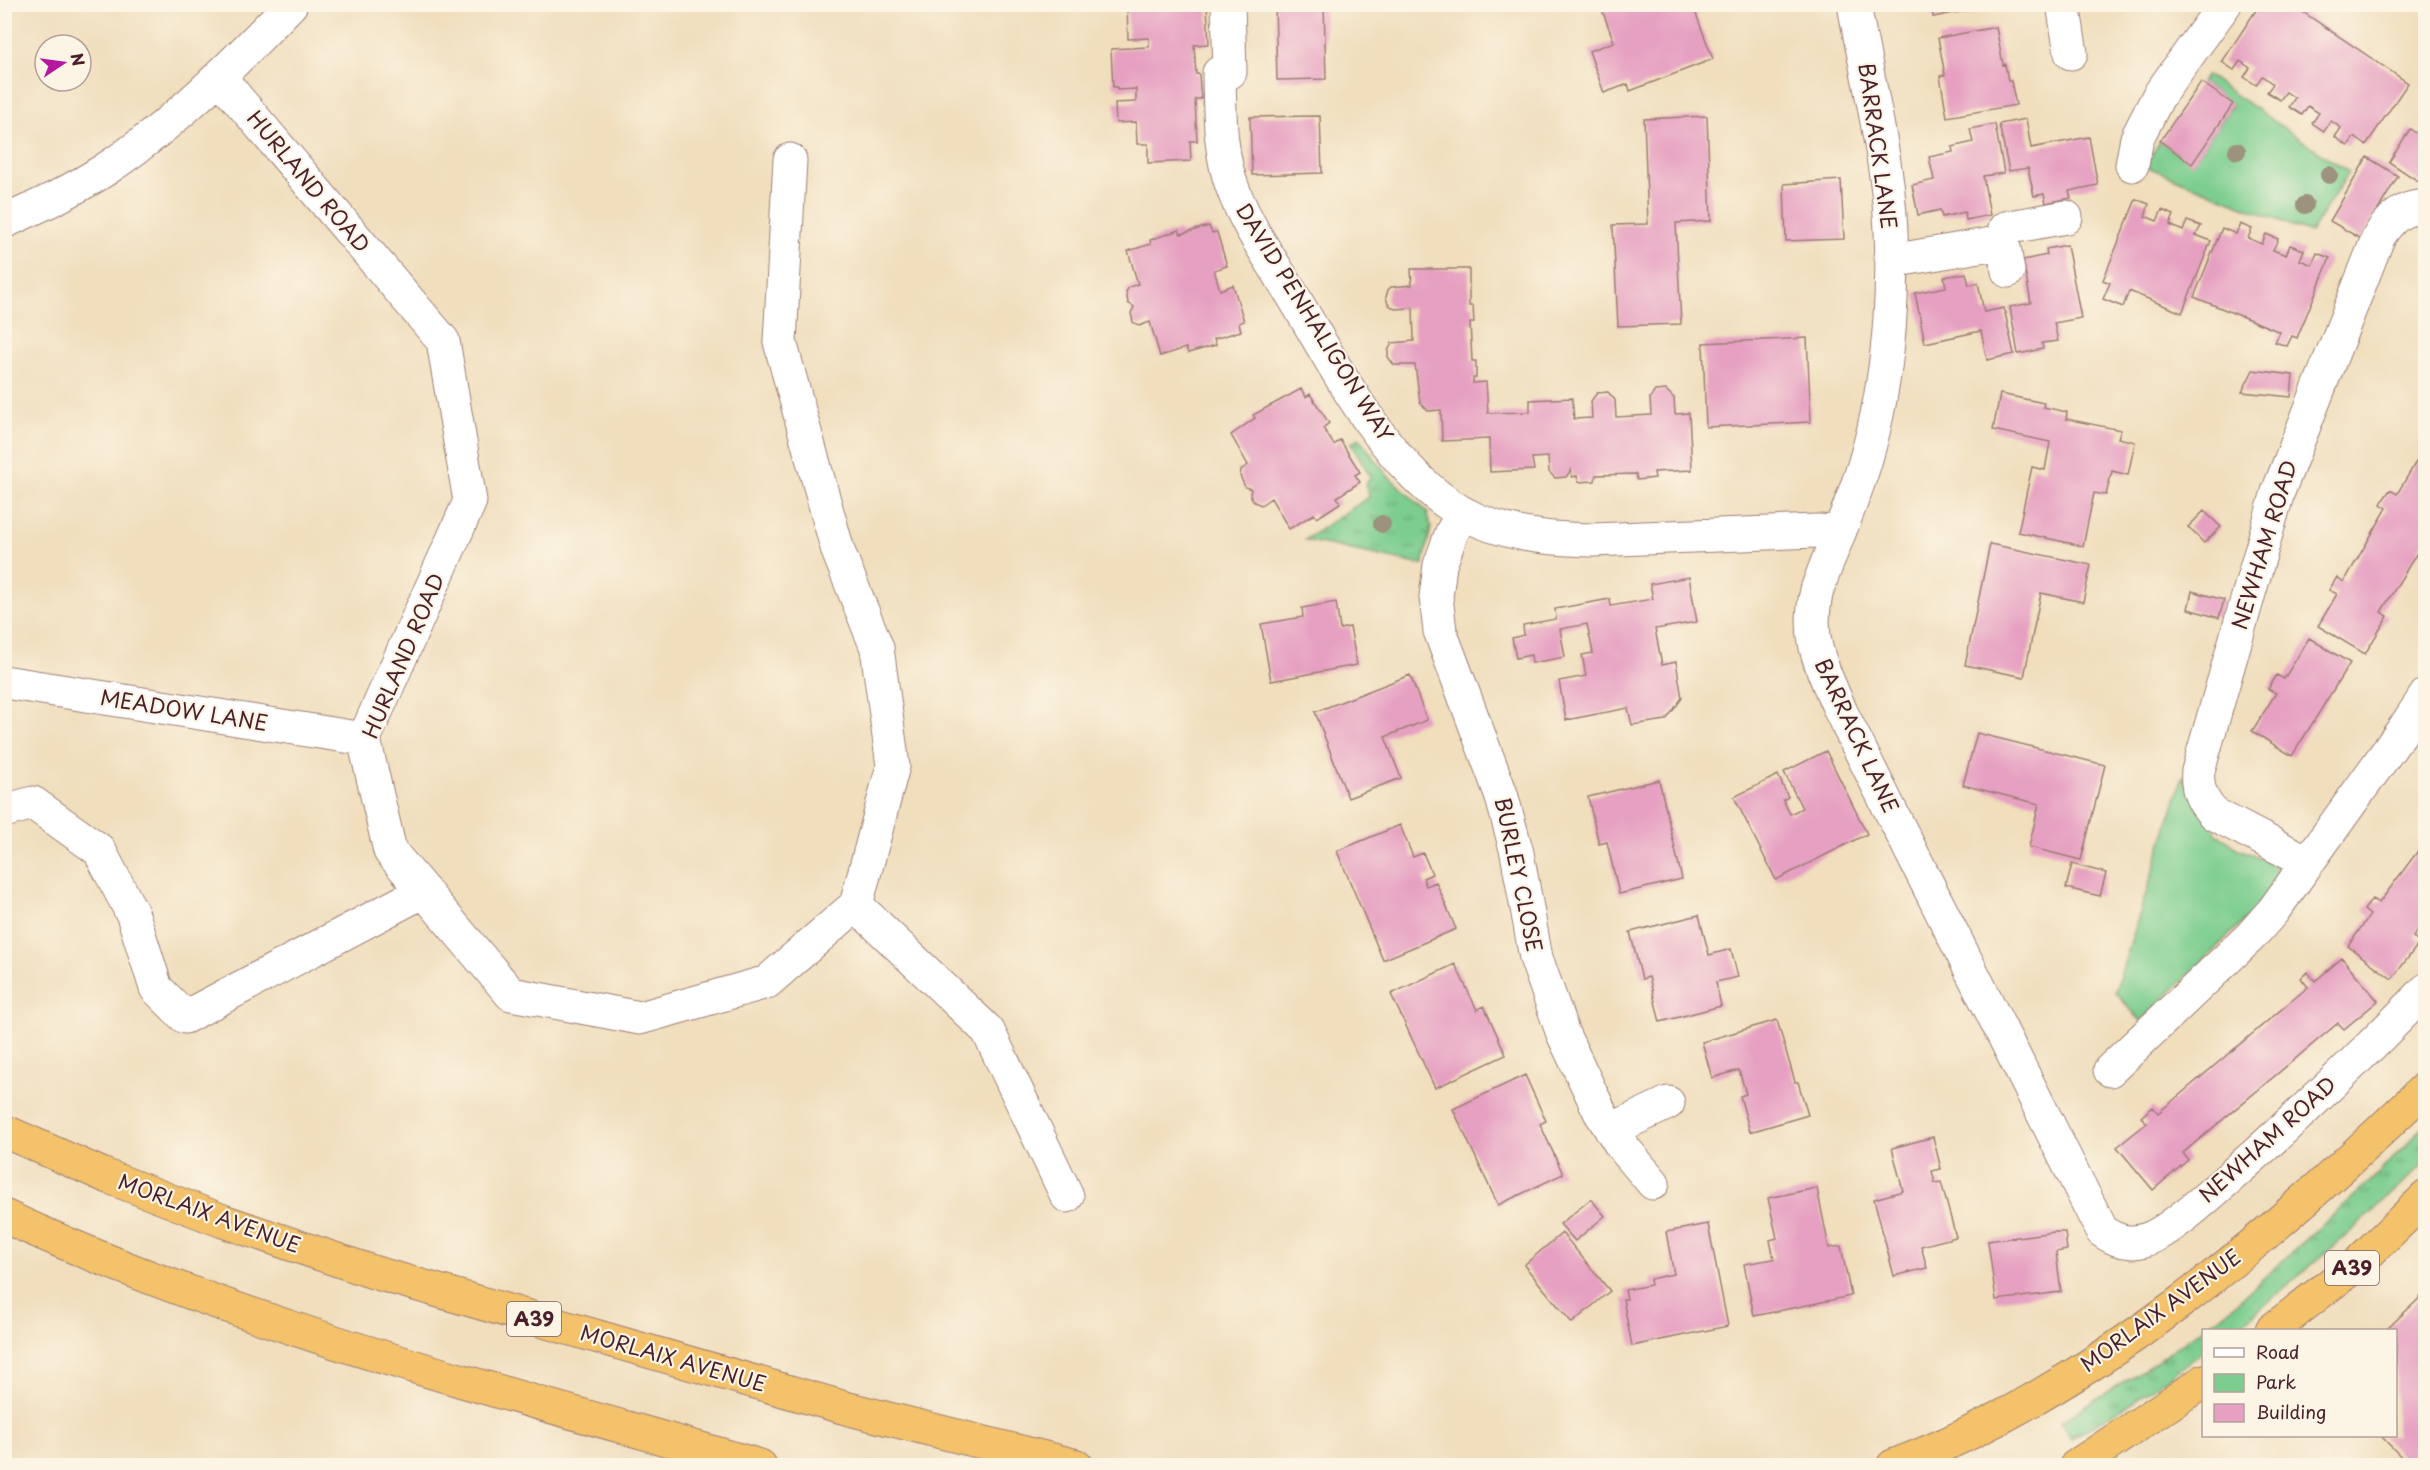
<svg xmlns="http://www.w3.org/2000/svg" width="2430" height="1470" font-family="'Playpen Sans',sans-serif">
<style>
.grass{fill:url(#grass-tufts);stroke:#63765c;stroke-width:1.5}
.green{fill:#7ccd8e;stroke:#63765c;stroke-width:1.5}
.building{fill:#e6a0c1}
.lines{fill:none;stroke-linecap:round;stroke-linejoin:round}
.minor-casing{stroke:#9d7e74;stroke-width:35}
.highway-casing{stroke:#9d7e74;stroke-width:35}
.minor{stroke:#fff;stroke-width:33}
.highway{stroke:#f3c26a;stroke-width:33}
.tree{fill:#9d927d}
.labels{text-anchor:middle;stroke-width:4.5;stroke-linejoin:round;paint-order:stroke}
.shield{fill:#fcf5e5;stroke:#7f5f63;stroke-width:1.5}
.shield-label{font-size:20px;font-weight:bold;fill:#4a1f2b}
.street-label{font-size:21px;fill:#4a1f2b;stroke:#fcf5e5}
</style>
<defs>
<pattern id="grass-tufts" width="24" height="20" patternUnits="userSpaceOnUse" patternTransform="scale(1.5)"><rect width="24" height="20" fill="#7ccd8e"/><path d="M3 7l-1-3M5 7V3M7 7l1-3M15 17l-1-3M17 17v-4M19 17l1-3" fill="none" stroke="#68a674"/></pattern>
</defs>
<rect width="100%" height="100%" fill="#fcf5e5"/>
<filter id="ink" filterUnits="userSpaceOnUse"><feTurbulence type="fractalNoise" baseFrequency=".0167" numOctaves="2"/><feDisplacementMap in="SourceGraphic" scale="12" xChannelSelector="R" yChannelSelector="G"/><feConvolveMatrix kernelMatrix="1 2 1 2 8 2 1 2 1" color-interpolation-filters="sRGB"/></filter>
<filter id="wash" filterUnits="userSpaceOnUse"><feTurbulence type="fractalNoise" baseFrequency=".008" numOctaves="4" result="noise"/><feDisplacementMap in="SourceGraphic" scale="24" xChannelSelector="R" yChannelSelector="G"/><feGaussianBlur stdDeviation="1.35" result="paint"/><feColorMatrix in="noise" values="0 0 0 0 0 0 0 0 0 0 0 0 0 0 0 0 0 1.4 0 .05"/><feComposite in="paint" operator="in"/></filter>
<g filter="url(#wash)">
<rect width="100%" height="100%" fill="#f0debd"/>
<path class="grass" d="M1359,438l29,38 39,36 4,15 -8,38 -118,-25 65,-44 -5,-11 6,-8 -20,-34z
M2425,1125v38l-76,70 -106,90 -11,7h-28l-1,21c-41,32 -85,62 -132,87l-10,-17 92,-57 73,-52 146,-132z"/>
<path class="green" d="M2206,75l143,97 -39,61 -165,-67 15,-25 32,22 41,-58 -32,-23z
M2183,776l34,58 22,15 36,16 2,14 -17,26 -119,116 -26,-29z"/>
<g id="blocks">
<path class="building" d="M1275,4h49l2,75 -49,1z
M1600,4h86l2,5 5,-3 20,53 -83,32 -2,-7 -24,9 -15,-42 25,-9z
M1931,4h58l1,2 -57,11z
M2260,4h31l117,79 -42,62 -12,-8 -6,9 -13,-9 6,-9 -10,-7 -7,10 -12,-8 7,-10 -11,-7 -6,9 -13,-8 6,-9 -9,-6 -6,8 -13,-8 6,-8 -11,-8 -6,9 -12,-8 6,-9 -10,-7 -6,9 -12,-8z
M1127,5h80l2,39 -15,1 2,29h3l2,25h-6l2,42h-7l1,20 -43,2v-19h-11l-1,-22 -20,1 -1,-20 21,-1v-13l-19,1v-3h-4l-2,-38 38,-2v-9l-21,1z
M1996,27l7,38 2,-1 3,17h3l5,24 -69,12 -7,-41 5,-1 -7,-37z
M2201,82l32,22 -41,60 -32,-23z
M1320,116l2,57 -70,2 -2,-58z
M1707,116l4,105 -35,2 5,101 -63,2 -5,-101 35,-1 -4,-105z
M2026,119l5,29 58,-11 9,48 -29,6 2,7 -25,5 -2,-9 -10,2 -6,-28 -19,3 -10,-47z
M1995,124l9,49 -21,3 7,39 -24,5 -1,-8 -23,5 -2,-7 -22,5 -6,-30 22,-5 -5,-23 24,-5 -1,-5 21,-5 -3,-13z
M2410,129l13,9 3,-5v43l-5,7 -32,-21z
M2367,157l31,19 -37,63 -31,-18z
M1841,180l3,59 -58,2 -2,-57z
M2136,199l13,5 -4,12 12,5 5,-11 12,5 -4,10 13,6 4,-10 14,5 -5,9 15,6 -29,72 -53,-22 -6,16 -20,-8 7,-16 -7,-3z
M2240,224l12,5 -4,9 14,6 4,-10 12,5 -5,11 13,5 4,-10 14,5 -4,10 12,5 5,-12 13,5 -33,80 -5,-2 -5,10 -12,-4 5,-10 -86,-35 28,-69 14,6z
M1209,226l3,7 5,-1 10,34 -13,4 6,20 13,-5 11,36 -5,2 2,8 -27,8 2,6 -28,8 -2,-5 -26,8 -10,-34 -11,4 -6,-4 -2,-9 3,-6 -6,-4 -2,-11 3,-5 9,-3 -10,-33 23,-7 -1,-4 29,-10 2,4z
M2067,245l14,73 -27,5 4,18 -16,2 1,6 -25,5 -8,-47 21,-4 -8,-43 24,-5 -1,-6z
M1411,269h58v37h4l1,17h-4l2,38h4v17h-3v5l13,-1 2,31 42,-1v-12l42,-2 2,21 18,-1 -1,-17 6,-8 11,-1 7,8 1,17 35,-2 -1,-17 5,-7 11,-1 8,8 1,16 14,-1 3,57 -38,2 1,6 -18,2 -1,-6 -40,1 -1,6 -17,1 -1,-6 -5,1 -1,-7 -5,7 -11,1 -6,-6 -1,-15 -16,1 2,12 -44,2 -1,-33 -47,2 -1,-31 -13,1 -8,-9 -5,-37h-21l-6,-8v-6l4,-8 22,-2 -1,-33 -18,1 -7,-5 -2,-7 2,-7 3,-3 21,-2z
M1966,273l3,12 9,-2 6,29 20,-4 10,46 -27,6 -6,-29 -56,12 -10,-50 31,-6 -2,-10z
M1807,338l4,84 -105,5 -3,-84z
M2253,370l40,5 -2,22 -49,-5z
M1301,389l5,8 4,-3 19,29 -6,5 11,17 6,-5 20,32 -5,3 5,7 -23,15 3,6 -23,15 -3,-4 -25,15 -18,-31 -10,7 -7,-3 -4,-7 1,-6 -6,-2 -5,-11 1,-6 7,-5 -17,-30 24,-17 -2,-3z
M2000,394l44,9 -1,4 24,5 -1,7 55,11 -3,8 17,4 -7,33 -16,-4 -6,24 -12,-2 -11,53 -65,-14 14,-65 13,3 5,-28 -57,-12z
M2416,462l10,6v70l-45,74 7,4 -23,38 -47,-28 19,-32 -8,-4 8,-13 7,5 43,-74 -6,-4 4,-7 5,-7 7,4z
M2204,511l17,16 -17,16 -16,-16z
M1990,544l101,21 -8,37 -42,-9 -17,84 -59,-12z
M1689,577l8,45 -42,7 7,36 14,-3 6,36 -16,22 -34,5 -4,-17 -62,12 -7,-39 27,-5 -4,-21 11,-2 -6,-29 -27,5 5,28 -33,6 -1,-8 -15,3 -4,-20 12,-3 -1,-10 33,-6 -1,-10 55,-10 1,7 42,-7 -3,-15z
M2192,591l32,9 -5,18 -31,-9z
M1336,602l4,27 10,-2 7,38 -86,16 -10,-57 42,-7 -1,-9z
M2309,638l41,25 -58,93 -40,-25 24,-38 -8,-4 5,-8 4,-6 7,4z
M1410,675l17,45 -42,17 16,41 -53,20 -33,-86z
M1977,733l128,32 -24,95 -52,-13 10,-43 -76,-19z
M1826,751l41,83 -91,46 -42,-83 44,-22 10,22 -5,3 7,14 12,-6 -18,-36z
M1659,780l23,99 -63,15 -12,-52 -8,2 -11,-47z
M1400,825l13,32 10,-4 9,21 -9,4 3,8 10,-4 20,47 -73,31 -46,-109z
M2426,840v80l-13,17 7,5 -28,37 -44,-33 22,-31 -6,-5 8,-11 7,4z
M2072,864l34,9 -6,23 -34,-8z
M1699,915l10,40 22,-6 7,28 -22,5 5,24 -61,16 -11,-45 -7,2 -12,-47z
M2342,958l36,43 -34,28 -6,-6 -155,130 5,7 -35,30 -36,-43 30,-24 -6,-6 12,-10 5,6 150,-126 -7,-9 6,-6 8,9z
M1455,964l22,46 7,-4 22,49 -71,33 -44,-94z
M1777,1020l18,62h3l10,33 -58,17 -10,-36 6,-2 -7,-24 -27,8 -10,-36z
M1525,1075l21,46 -6,3 23,50 -65,31 -45,-96z
M1933,1137l8,32 -9,2 3,12 6,-1 15,55 -35,9 6,22 -33,8 -20,-77 29,-8 -11,-43z
M1817,1188l12,60 12,-2 10,50 -97,20 -10,-52 30,-5 -4,-19 7,-2 -9,-40z
M1591,1199l14,17 -30,25 -15,-17z
M1708,1224l20,102 -96,20 -9,-47h4l-2,-9 26,-5 -1,-6 24,-5 -8,-42z
M2054,1232h11l2,18 -11,2 5,40 -65,8 -8,-59z
M1562,1233l48,58 -38,32 -48,-58z
M2426,1292v174h-16l-29,-30h15v-106h-10z"/>
</g>
</g>
<g filter="url(#ink)">
<use href="#blocks" fill-opacity="0" stroke="#9d7e74" stroke-width="1.5"/>
<g class="lines">
<g class="minor-casing">
<path id="minor" d="M1228,4l2,68 -11,1c1,38 0,80 14,116 14,38 39,72 60,107 44,73 93,172 168,216 41,23 86,27 132,28l224,-9 22,1
M1854,4c11,63 27,125 34,188 9,86 2,187 -23,270 -13,44 -33,85 -48,128 -12,50 5,77 24,122l261,519c15,11 29,14 46,8 22,-8 55,-39 73,-54 71,-62 139,-127 205,-195
M2063,4l8,49
M220,78l223,263 27,160 -106,238 26,112 121,143 129,24 127,-36 89,-77 37,-139 -16,-118 -39,-97 -58,-209 10,-182
M2132,165l5,-27 22,-43 66,-91
M4,222c35,-16 70,-32 102,-53 70,-46 127,-105 185,-165
M1891,257l18,1 94,-16
M2008,271l-5,-29 2,-14 61,-11
M1463,513l-11,19 -12,33 -4,32 4,34 61,163 16,59 19,105 27,76 37,78 21,33 32,38
M4,682l360,57
M4,811l29,-8 66,47 34,65 23,73 29,29 239,-126
M2307,862l-93,-48c-12,-12 -18,-26 -16,-43l80,-279 100,-254c10,-17 26,-33 48,-31
M856,905l132,126 79,165
M2110,1070l141,-134 22,-25 132,-184 21,-32
M1611,1130l57,-27"/>
</g>
<g class="highway-casing">
<path id="highway" d="M4,1131l102,45 117,45 150,51 476,137 228,57
M4,1216c242,112 501,176 756,250
M2272,1330l86,-67 68,-66
M1893,1466c202,-76 380,-230 533,-379
M2076,1466l128,-85"/>
</g>
<use href="#minor" class="minor"/>
<use href="#highway" class="highway"/>
</g>
<g class="tree">
<circle cx="2237" cy="151" r="9"/>
<circle cx="2329" cy="175" r="9"/>
<circle cx="2305" cy="205" r="9"/>
<circle cx="1382" cy="524" r="9"/>
</g>
</g>
<g class="labels">
<g class="shield">
<rect x="2325" y="1251" width="54" height="34" rx="4.5"/>
<rect x="507" y="1302" width="54" height="34" rx="4.5"/>
</g>
<g class="shield-label">
<text x="2352" y="1275">A39</text>
<text x="534" y="1326">A39</text>
</g>
<g class="street-label">
<text transform="translate(1877 146) rotate(82)" y="7">BARRACK LANE</text>
<text transform="translate(308 182) rotate(50)" y="7">HURLAND ROAD</text>
<text transform="translate(1314 323) rotate(58)" y="7">DAVID PENHALIGON WAY</text>
<text transform="translate(2265 545) rotate(-73)" y="7">NEWHAM ROAD</text>
<text transform="translate(404 656) rotate(-67)" y="7">HURLAND ROAD</text>
<text transform="translate(184 711) rotate(9)" y="7">MEADOW LANE</text>
<text transform="translate(1856 736) rotate(65)" y="7">BARRACK LANE</text>
<text transform="translate(1518 875) rotate(78)" y="7">BURLEY CLOSE</text>
<text transform="translate(2268 1140) rotate(-42)" y="7">NEWHAM ROAD</text>
<text transform="translate(209 1214) rotate(20)" y="7">MORLAIX AVENUE</text>
<text transform="translate(2161 1311) rotate(-36)" y="7">MORLAIX AVENUE</text>
<text transform="translate(673 1359) rotate(16)" y="7">MORLAIX AVENUE</text>
</g>
</g>
<rect width="2430" height="1470" fill="none" stroke="#fcf5e5" stroke-width="24"/>
<rect x="2202" y="1329" width="195" height="108" fill="#fcf5e5" stroke="#b59f9b" stroke-width="1.5"/>
<rect x="2214" y="1348" width="30" height="9" fill="#ffffff" stroke="#b59f9b" stroke-width="1.5"/>
<text x="2256" y="1359" font-size="18" fill="#4a1f2b">Road</text>
<rect x="2214" y="1374" width="30" height="18" fill="#7ccd8e" stroke="#b59f9b" stroke-width="1.5"/>
<text x="2256" y="1389" font-size="18" fill="#4a1f2b">Park</text>
<rect x="2214" y="1404" width="30" height="18" fill="#e6a0c1" stroke="#b59f9b" stroke-width="1.5"/>
<text x="2256" y="1419" font-size="18" fill="#4a1f2b">Building</text>
<g transform="translate(63 63) rotate(77)"><circle r="28" fill="#fcf5e5" stroke="#b59f9b" stroke-width="1.5"/>
<path d="M0-4.5L10 22L0 15L-10 22Z" fill="#b5179e"/>
<text y="-9" font-size="16" font-weight="bold" text-anchor="middle" fill="#4a1f2b">N</text>
</g>
</svg>
